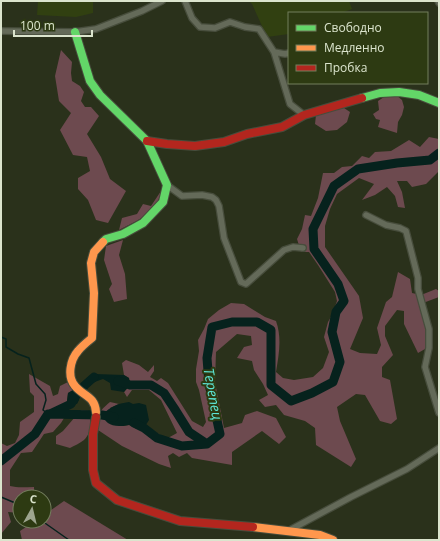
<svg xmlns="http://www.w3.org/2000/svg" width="440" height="541" font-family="'Open Sans',sans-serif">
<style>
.built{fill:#314011}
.green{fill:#6d4a4f}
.water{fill:#06221d}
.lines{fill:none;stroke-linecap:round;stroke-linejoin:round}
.stream{stroke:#06221d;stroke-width:1.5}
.river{stroke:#06221d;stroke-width:9}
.street-casing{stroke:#474d3c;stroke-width:8}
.fast-casing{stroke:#474d3c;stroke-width:10}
.slow-casing{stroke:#474d3c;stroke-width:10}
.jam-casing{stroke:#474d3c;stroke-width:10}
.street{stroke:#646a59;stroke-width:5.5}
.fast{stroke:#63d668;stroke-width:8}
.slow{stroke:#ff974d;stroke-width:8}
.jam{stroke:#b3261e;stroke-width:8}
.labels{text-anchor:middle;stroke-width:4;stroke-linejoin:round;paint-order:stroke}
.water-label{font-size:14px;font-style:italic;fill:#5de5d6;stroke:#2d3a12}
</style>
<rect width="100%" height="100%" fill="#2a311b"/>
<path class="built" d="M38,1h55v12l-17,4 -39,-2z
M249,1h100l3,8 -11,4h-52v21l-22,3 -15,-33z"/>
<path class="green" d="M61,50l11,12 -1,11 1,8 8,5 4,6 -3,9 4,6h6l8,9 -12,18 14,23 9,22 16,12 -18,32 -12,-3 -8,-20 -10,-11v-11l12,-7 -3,-14 -14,-2 -13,-25 11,-17 -12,-12 -4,-25z
M387,95h9l6,5 2,7 -2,8 -4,7 -1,11 -19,-6 2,-7 -4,-1 -3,-5 6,-4 -1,-9z
M344,108l6,4 -3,10 -10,8 -11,1 -11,-7 1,-9z
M429,137l10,2v32l-13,13 -14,3 -5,-6h-10l5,11 3,16 -7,-1 -3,-11 -8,-9 -12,8 -13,5 12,-16 -15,-6 -22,16 -7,15 -5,17v21l34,49 4,22 -13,31 10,4 17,1 4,-9 -4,-17 9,-26 6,-5 6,-25 12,7 2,14 9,2 15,-6 3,2v6l-16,6 5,34 -3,12 -7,4 -14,-29v-13l-7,-1 -12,16v10l8,19 -11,12v10l8,3 7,39 -6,5 -11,-3 -15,-26 -9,-1 -19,13 3,14 16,38 -5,8 -35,-22 -1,-17 -10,-7 -21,-6 -8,-10 -11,2 -6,-7 9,-5 -5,-11 -9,-14 -2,-9 -15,-3 7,-11 8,-2 -1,-9 -14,-2 -21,18 -1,30 9,46 18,-5 3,-8 12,-4 19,7 10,19 -7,7 -17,-13 -30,21v13l-40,-7 -5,-5 -8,4 -6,-4 -5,3 3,12 -12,-4 -37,-18 -24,-16c0,-16 0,-18 12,-28l9,2 -9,4 13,18 6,-1 8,4 12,-1 13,8 6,2 9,-5 -16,-33 -12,-10h-17l-5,7 -3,-5 6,-7 -1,-7 -5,-3 -2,-12 4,-3 13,5 9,7 6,-7v6l-4,6 7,4 4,-3 7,5 24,38 11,6 3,-5 -7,-32 -3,-8v-13l3,-18 -1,-11 6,-11 4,-10 11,-9 12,-7 13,1 21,13 11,4c6,17 3,33 0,51l7,6 11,2 19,-3 10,-9 6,-16 -5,-15 4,-15 4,-7 5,-14 -2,-9 -17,-27 -9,-13h-8l-4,-13 5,-10 3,-14 6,1 7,-18 5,-25h11l8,-6 10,-1 10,-10 7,2 6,-6 16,-1 18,-11 11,7z
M161,191c-3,21 -24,30 -42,39l3,-12 15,-4 6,-10 8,2z
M123,240l-4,15 6,19 2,25 -13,3 -5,-13 3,-5 -8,-24 2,-14z
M29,374l21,12 3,10 5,-2 2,-8 8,-4 5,8 -5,3 -1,8 2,9 -8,13 -8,9 -9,2 -12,18 -11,1 -11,17v16c8,2 15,1 24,1v10h-14v16l-12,-1 3,10 -10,12v-91l6,3 8,-3 4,-8 1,-13 14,-10v-16l-4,-4z
M81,410l8,1c2,10 3,21 -5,29 -4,3 -10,6 -14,8l-14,-4v-8l7,-5z
M64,501l64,39h-106l-2,-9 15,-10h9v-6z"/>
<path class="water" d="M95,374l29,1 5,3 1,7 -6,7 -13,-2 -1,-7 -7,-4c-7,2 -12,5 -18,6l2,-7z
M73,390l6,6v4l-2,4h-6l-4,-3 1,-8z
M129,402l4,2 6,-1 7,2 3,15 -5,8c-11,2 -7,-1 -15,-3 -2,0 -4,1 -6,1 -11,0 -16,-1 -21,-11 9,-9 15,-11 27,-13z"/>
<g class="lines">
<path class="stream" d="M1,337l5,2v8l12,7 11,4 7,26 9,10 1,6 -3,10 5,4
M1,497l19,8
M42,521l27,19"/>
<path class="river" d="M118,381l12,4h21l13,8 10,15 15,24 18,12
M52,413l19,-9 6,-10 8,-9 9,-8
M134,423l10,5 13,10 25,8 25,-2 13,-10 -11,-50 -2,-26 5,-31 20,-5h25l14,8v55l20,16 21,-8 21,-11 7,-20 -8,-30 4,-20 8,-11 -6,-17 -24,-35 -1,-20 21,-43 24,-17 39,-6 33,-3 9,-7
M1,461l34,-27 13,-20 54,1 12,2"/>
<g class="street-casing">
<path id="street" d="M185,1l7,17 8,9 15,1 15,-6 15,5 14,2 15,23 16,52 14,11
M438,1l1,2
M1,31l74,1 21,-3 46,-18 20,-10
M274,52l11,2 4,-1
M167,185l15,11 20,-1 10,2 4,3 3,6 5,32 17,44 5,2 38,-34 9,-3 10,1
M366,215l20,10 14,3 6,3 12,47v11l11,40v19l-4,19 14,46
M288,531l63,-34 56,-28 32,-21"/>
</g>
<g class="fast-casing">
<path id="fast" d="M75,32l15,49 10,14 47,46 20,44 -4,17 -20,21 -20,11 -17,5 -3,3
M362,98l18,-5 19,-1 20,3 20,8"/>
</g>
<g class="slow-casing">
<path id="slow" d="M96,412c-1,-16 -13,-16 -21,-26 -8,-9 -5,-26 3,-35 4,-5 9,-9 14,-13l2,-45 -3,-30 3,-11 9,-10
M253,527l67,8 13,5"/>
</g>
<g class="jam-casing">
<path id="jam" d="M147,141l20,3 28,2 29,-4 23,-8 35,-7 22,-12 58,-17
M96,417l-3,17v36l3,13 21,17 63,21 73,6"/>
</g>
<use href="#street" class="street"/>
<use href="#fast" class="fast"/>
<use href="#slow" class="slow"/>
<use href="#jam" class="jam"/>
</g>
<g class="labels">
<g class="water-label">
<text transform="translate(213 394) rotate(80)" y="5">Терепец</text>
</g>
</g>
<rect width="440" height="541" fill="none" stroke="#dbe4cd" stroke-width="4"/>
<rect x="288" y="12" width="140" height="72" fill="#2d3a12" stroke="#737e5d"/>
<rect x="296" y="25" width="20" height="6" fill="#63d668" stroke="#737e5d"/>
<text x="324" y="32" font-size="12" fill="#dbe4cd">Свободно</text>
<rect x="296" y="45" width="20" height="6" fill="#ff974d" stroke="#737e5d"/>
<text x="324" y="52" font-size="12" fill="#dbe4cd">Медленно</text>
<rect x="296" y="65" width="20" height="6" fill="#b3261e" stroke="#737e5d"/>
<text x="324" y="72" font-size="12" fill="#dbe4cd">Пробка</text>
<g transform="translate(32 509) rotate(8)"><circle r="19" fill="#2d3a12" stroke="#737e5d"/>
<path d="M0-3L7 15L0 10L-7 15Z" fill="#9da58f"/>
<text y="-6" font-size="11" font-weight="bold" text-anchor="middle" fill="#dbe4cd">С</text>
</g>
<path d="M14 30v6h78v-6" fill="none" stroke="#dbe4cd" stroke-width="2"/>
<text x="20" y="30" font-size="12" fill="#dbe4cd" stroke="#2d3a12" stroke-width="3" paint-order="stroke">100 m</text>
</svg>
